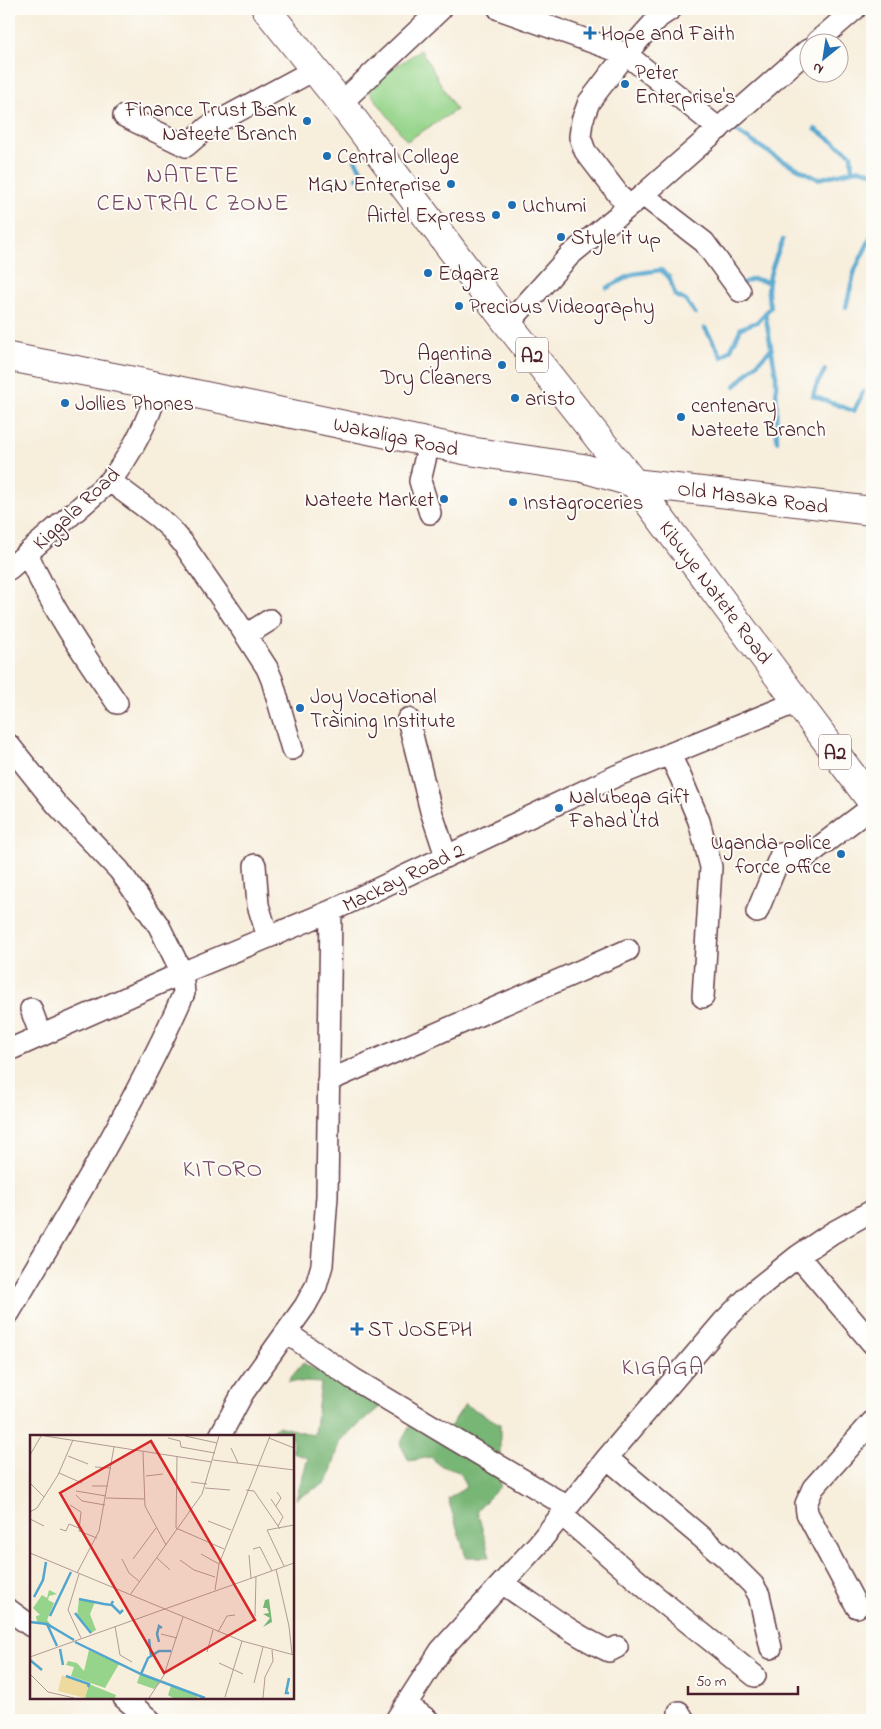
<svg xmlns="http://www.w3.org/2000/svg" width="881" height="1729" font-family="'Indie Flower',sans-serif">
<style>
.green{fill:#95d48a;stroke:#707a5a}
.forest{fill:#78b676;stroke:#616a50}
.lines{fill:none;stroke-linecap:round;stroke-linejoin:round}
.stream{stroke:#52a6ce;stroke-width:4.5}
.minor-casing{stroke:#643e46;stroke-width:24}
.major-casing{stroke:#643e46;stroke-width:30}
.minor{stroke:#fff;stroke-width:21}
.major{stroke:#fff;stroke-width:28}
.poi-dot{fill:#1f6fb2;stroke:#fdfcf7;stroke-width:2}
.labels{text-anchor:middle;stroke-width:4;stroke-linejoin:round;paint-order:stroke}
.shield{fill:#fdfcf7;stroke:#806168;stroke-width:1}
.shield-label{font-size:20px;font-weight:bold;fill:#4a1f2b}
.poi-label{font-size:21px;fill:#4a1f2b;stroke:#fdfcf7;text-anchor:start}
.street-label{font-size:21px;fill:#4a1f2b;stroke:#fdfcf7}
.quarter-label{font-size:24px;letter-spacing:1px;fill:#754965;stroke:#fdfcf7}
.inset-river{fill:none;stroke:#52a6ce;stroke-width:2.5}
.inset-road{fill:none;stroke:#b29b95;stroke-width:1}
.view{fill:#d62828;fill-opacity:0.15;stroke:#d62828;stroke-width:2.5}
.inset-edge{fill:none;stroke:#4a1f2b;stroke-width:2.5}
</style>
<rect width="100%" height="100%" fill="#fdfcf7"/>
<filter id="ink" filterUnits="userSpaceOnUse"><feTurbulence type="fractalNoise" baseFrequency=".02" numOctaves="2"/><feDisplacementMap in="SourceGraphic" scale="10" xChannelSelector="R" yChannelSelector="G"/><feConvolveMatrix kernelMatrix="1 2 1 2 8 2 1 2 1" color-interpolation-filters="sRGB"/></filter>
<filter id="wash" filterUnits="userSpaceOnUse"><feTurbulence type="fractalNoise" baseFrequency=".0096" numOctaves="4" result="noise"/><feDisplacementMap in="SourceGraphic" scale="20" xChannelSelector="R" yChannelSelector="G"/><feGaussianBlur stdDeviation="1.12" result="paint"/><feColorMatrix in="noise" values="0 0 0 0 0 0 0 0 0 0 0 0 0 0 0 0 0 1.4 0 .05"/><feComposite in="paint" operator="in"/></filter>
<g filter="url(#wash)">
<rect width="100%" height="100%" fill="#f7eedc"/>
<path class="green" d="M421,50l35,60 -49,31 -42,-55z"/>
<path class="forest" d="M303,1363l79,42 -41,35 -12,37 -4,6 -29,16 12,-41 -15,-5 -1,-17h-25l11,-10 36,9 7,-52 -33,-2z
M465,1404l35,20v63l-23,23 13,47h-24l-18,-58 18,-12 -7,-15 -20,-7 -8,-8 -22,4 -9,-17 11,-20 39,3z"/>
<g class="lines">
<path class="stream" d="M730,127l46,30 42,22 42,-10 12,3
M815,129l36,25 1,17
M355,160l8,13 -6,5
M742,283l11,-4 16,3
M607,288l26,-14 28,-4 8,7 6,18 11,6 9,12
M846,307l9,-37 17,-35
M765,313l11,62 1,66
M705,328l17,29 9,-8 10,-21 16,-6 14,-15c-9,-20 4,-48 12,-67
M825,370l-9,16 -3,10 41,15 9,-19
M735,386l36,-37"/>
</g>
</g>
<g filter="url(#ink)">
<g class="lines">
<g class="minor-casing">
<path id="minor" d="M499,9l127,45 93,75
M817,42l38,-33
M341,103l100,-94
M124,116l62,30 22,-19 106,-57
M643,195l61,47 36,49
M628,207l-43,-56 -5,-14 2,-16 7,-19 37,-48 33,-37 12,-8
M508,324l62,-69 73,-60 165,-145
M429,443l-9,38 10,32
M110,481l48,36 13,12 11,13 50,72 35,54 5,12 20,69
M27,553c24,54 57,102 90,150
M9,569l101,-88c23,-29 38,-60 49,-95
M246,635l24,-15
M408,719l23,92 15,45
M9,745l48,60 62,65 40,56 23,47 2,20c-49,111 -113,215 -175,320
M670,755l11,23 18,43 12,46 -8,130
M255,865l3,40 10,32
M757,912l24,-58 25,3 66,-50
M31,1009l10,27
M9,1050l173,-77 149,-62 285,-135 181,-74
M328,1081l300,-131
M798,1256l74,87
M287,1333l65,45 216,129
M220,1436l23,-43 62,-87 11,-20 6,-21 5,-69 4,-285
M607,1458l118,99 28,28 6,10 12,53
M562,1515l92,80 101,81
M503,1584c36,23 66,49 106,67l8,-4
M857,1607l-50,-94 -1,-9 7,-16 59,-66
M9,1610l22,16
M124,1698l26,22
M406,1704l22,16
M679,1712l5,8
M396,1720l45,-70 98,-107 68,-85 116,-136 31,-31 44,-35 34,-23 40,-22"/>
</g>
<g class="major-casing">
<path id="major" d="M266,9l75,94 167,221 126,159 238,319
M9,357l125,24 335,70 114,17 51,15 238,28"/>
</g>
<use href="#minor" class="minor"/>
<use href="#major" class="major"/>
</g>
</g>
<g class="poi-dot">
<path d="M587.5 25.5h5v5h5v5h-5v5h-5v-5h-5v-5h5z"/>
<circle cx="625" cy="84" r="5"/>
<circle cx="307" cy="121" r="5"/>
<circle cx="327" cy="156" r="5"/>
<circle cx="451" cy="184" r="5"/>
<circle cx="512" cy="205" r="5"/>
<circle cx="496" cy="215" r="5"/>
<circle cx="561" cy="237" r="5"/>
<circle cx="428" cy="273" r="5"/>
<circle cx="459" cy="306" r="5"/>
<circle cx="502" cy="365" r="5"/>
<circle cx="515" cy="398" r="5"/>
<circle cx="65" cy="403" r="5"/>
<circle cx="681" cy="417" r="5"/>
<circle cx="444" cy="499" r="5"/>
<circle cx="513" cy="502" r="5"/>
<circle cx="300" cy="708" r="5"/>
<circle cx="559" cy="808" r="5"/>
<circle cx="841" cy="854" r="5"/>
<path d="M354.5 1321.5h5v5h5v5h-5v5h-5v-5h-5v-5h5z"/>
</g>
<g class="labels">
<g class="shield">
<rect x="516" y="337.5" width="32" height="35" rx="4"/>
<rect x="819" y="734.5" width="32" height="35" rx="4"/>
</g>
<g class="shield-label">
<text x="532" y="362">A2</text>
<text x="835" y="759">A2</text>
</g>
<g class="poi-label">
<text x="601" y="40">Hope and Faith</text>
<text x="635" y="79">Peter<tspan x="635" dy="24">Enterprise's</tspan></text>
<text x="297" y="116" text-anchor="end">Finance Trust Bank<tspan x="297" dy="24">Nateete Branch</tspan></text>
<text x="337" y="163">Central College</text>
<text x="441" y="191" text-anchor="end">MGN Enterprise</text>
<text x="522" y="212">Uchumi</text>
<text x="486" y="222" text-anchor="end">Airtel Express</text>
<text x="571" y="244">Style it up</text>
<text x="438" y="280">Edgarz</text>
<text x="469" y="313">Precious Videography</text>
<text x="492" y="360" text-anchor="end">Agentina<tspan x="492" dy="24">Dry Cleaners</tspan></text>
<text x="525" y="405">aristo</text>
<text x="75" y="410">Jollies Phones</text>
<text x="691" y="412">centenary<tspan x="691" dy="24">Nateete Branch</tspan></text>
<text x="434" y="506" text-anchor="end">Nateete Market</text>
<text x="523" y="509">Instagroceries</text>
<text x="310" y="703">Joy Vocational<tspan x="310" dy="24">Training Institute</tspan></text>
<text x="569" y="803">Nalubega Gift<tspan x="569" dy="24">Fahad Ltd</tspan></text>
<text x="831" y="849" text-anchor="end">Uganda police<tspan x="831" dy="24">force office</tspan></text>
<text x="368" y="1336">ST JOSEPH</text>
</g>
<g class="street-label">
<text transform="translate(396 436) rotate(12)" y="7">Wakaliga Road</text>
<text transform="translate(753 497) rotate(7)" y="7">Old Masaka Road</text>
<text transform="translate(76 508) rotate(-43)" y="7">Kiggala Road</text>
<text transform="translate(716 592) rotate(53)" y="7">Kibuye Natete Road</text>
<text transform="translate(403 877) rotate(-26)" y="7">Mackay Road 2</text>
</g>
<g class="quarter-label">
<text x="193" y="182">NATETE<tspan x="193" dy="28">CENTRAL C ZONE</tspan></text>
<text x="223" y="1176">KITORO</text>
<text x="663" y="1374">KIGAGA</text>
</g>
</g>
<g transform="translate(30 1435)">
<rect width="264" height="264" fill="#f7eedc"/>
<path d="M19,155l8,4 -8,2 -1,4 6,3 -7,17 7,9 -17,-7 -1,-6 4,-1 -7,-7 9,-13 5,3zM49,164l16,3 -5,12 6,16 -5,3 -14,-16zM59,215l30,14 -14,24 -34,-12 3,-9 -8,-2 2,-4 9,2 7,8zM110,239l21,8 -7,7 -17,-6zM59,249l27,11 -1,3h-30zM141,251l26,10v2h-24l-5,-3z" fill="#95d48a"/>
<path d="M239,164l3,23 -9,5 7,-9 -7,-4 6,-1 -2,-5h-4l2,-8z" fill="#78b676"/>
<path d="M32,240l27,9 -4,14 -27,-7z" fill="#eeda9e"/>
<path class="inset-river" d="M4,162l9,-17 3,-18M49,164l25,5 7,1 2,-4M82,170l8,8 3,-3M45,178l16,20M20,181l21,-44M0,187l17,2 27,16M17,189l10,22M119,204l2,16M45,207l66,32 64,24M129,207l-2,-8 2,-8 3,2M30,214l3,16M0,225l12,10M111,239l7,-16 11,-7h12M36,241l23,8 -1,3M259,243l-3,15h3"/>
<path class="inset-road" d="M15,1l167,26M155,1l32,7M138,3l12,3 1,6 34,6M239,3l25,10M201,13l7,15M113,17l2,54 21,39M0,20l11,-19M38,21l20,8M147,21l-1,72 48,21M183,25l81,10M65,32l16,1M29,38l23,10M116,41l17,-2M161,47l16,2M0,48l14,14M62,51h16M175,53l25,2M216,55l8,1 26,38M46,56l30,5M46,60l6,6 23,4M76,63l39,1M241,64l12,18 -5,9M40,70l11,7 -2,19 18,7M246,71l5,-8 -4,-6M0,77l7,-4 21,-33 15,-35M0,84l14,7M178,86l23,9M30,94l6,2 3,-7 10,4M223,114l7,-2 12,24M0,118l212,88 52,14M171,119l18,10M219,120l2,23M127,123l13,12M92,124l7,14 11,9M103,124l23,-31M150,125l14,10 21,7M254,131l-17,-36 27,-5M246,134l13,57 3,28M47,138l22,-42 15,-84M49,139l-11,36 13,28M185,155l4,-26 51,-128M100,160l72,-101 17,-58M225,181l1,-40M85,191l5,29 12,7M188,197l9,-16 8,-1M131,199l16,4M177,217l6,-22M0,222l264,-94M189,228l24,11M0,239l18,18 26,6M224,248l9,-36M195,262l17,-56M119,263l15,-23 19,-58M233,263l2,-21 8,-16 -1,-11"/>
<path class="view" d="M121,6l104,179 -91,53 -104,-180z"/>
<rect width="264" height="264" class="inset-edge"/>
</g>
<rect width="881" height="1729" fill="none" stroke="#fdfcf7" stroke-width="30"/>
<g transform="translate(824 58) rotate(210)"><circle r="24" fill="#fdfcf7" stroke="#b5a4a5"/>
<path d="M0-4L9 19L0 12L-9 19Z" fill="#1f6fb2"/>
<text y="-8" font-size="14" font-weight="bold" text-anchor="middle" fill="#4a1f2b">N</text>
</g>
<path d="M688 1686v8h110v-8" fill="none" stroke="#4a1f2b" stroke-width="2.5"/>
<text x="696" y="1686" font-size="15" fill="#4a1f2b" stroke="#fdfcf7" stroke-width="4" paint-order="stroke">50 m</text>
</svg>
